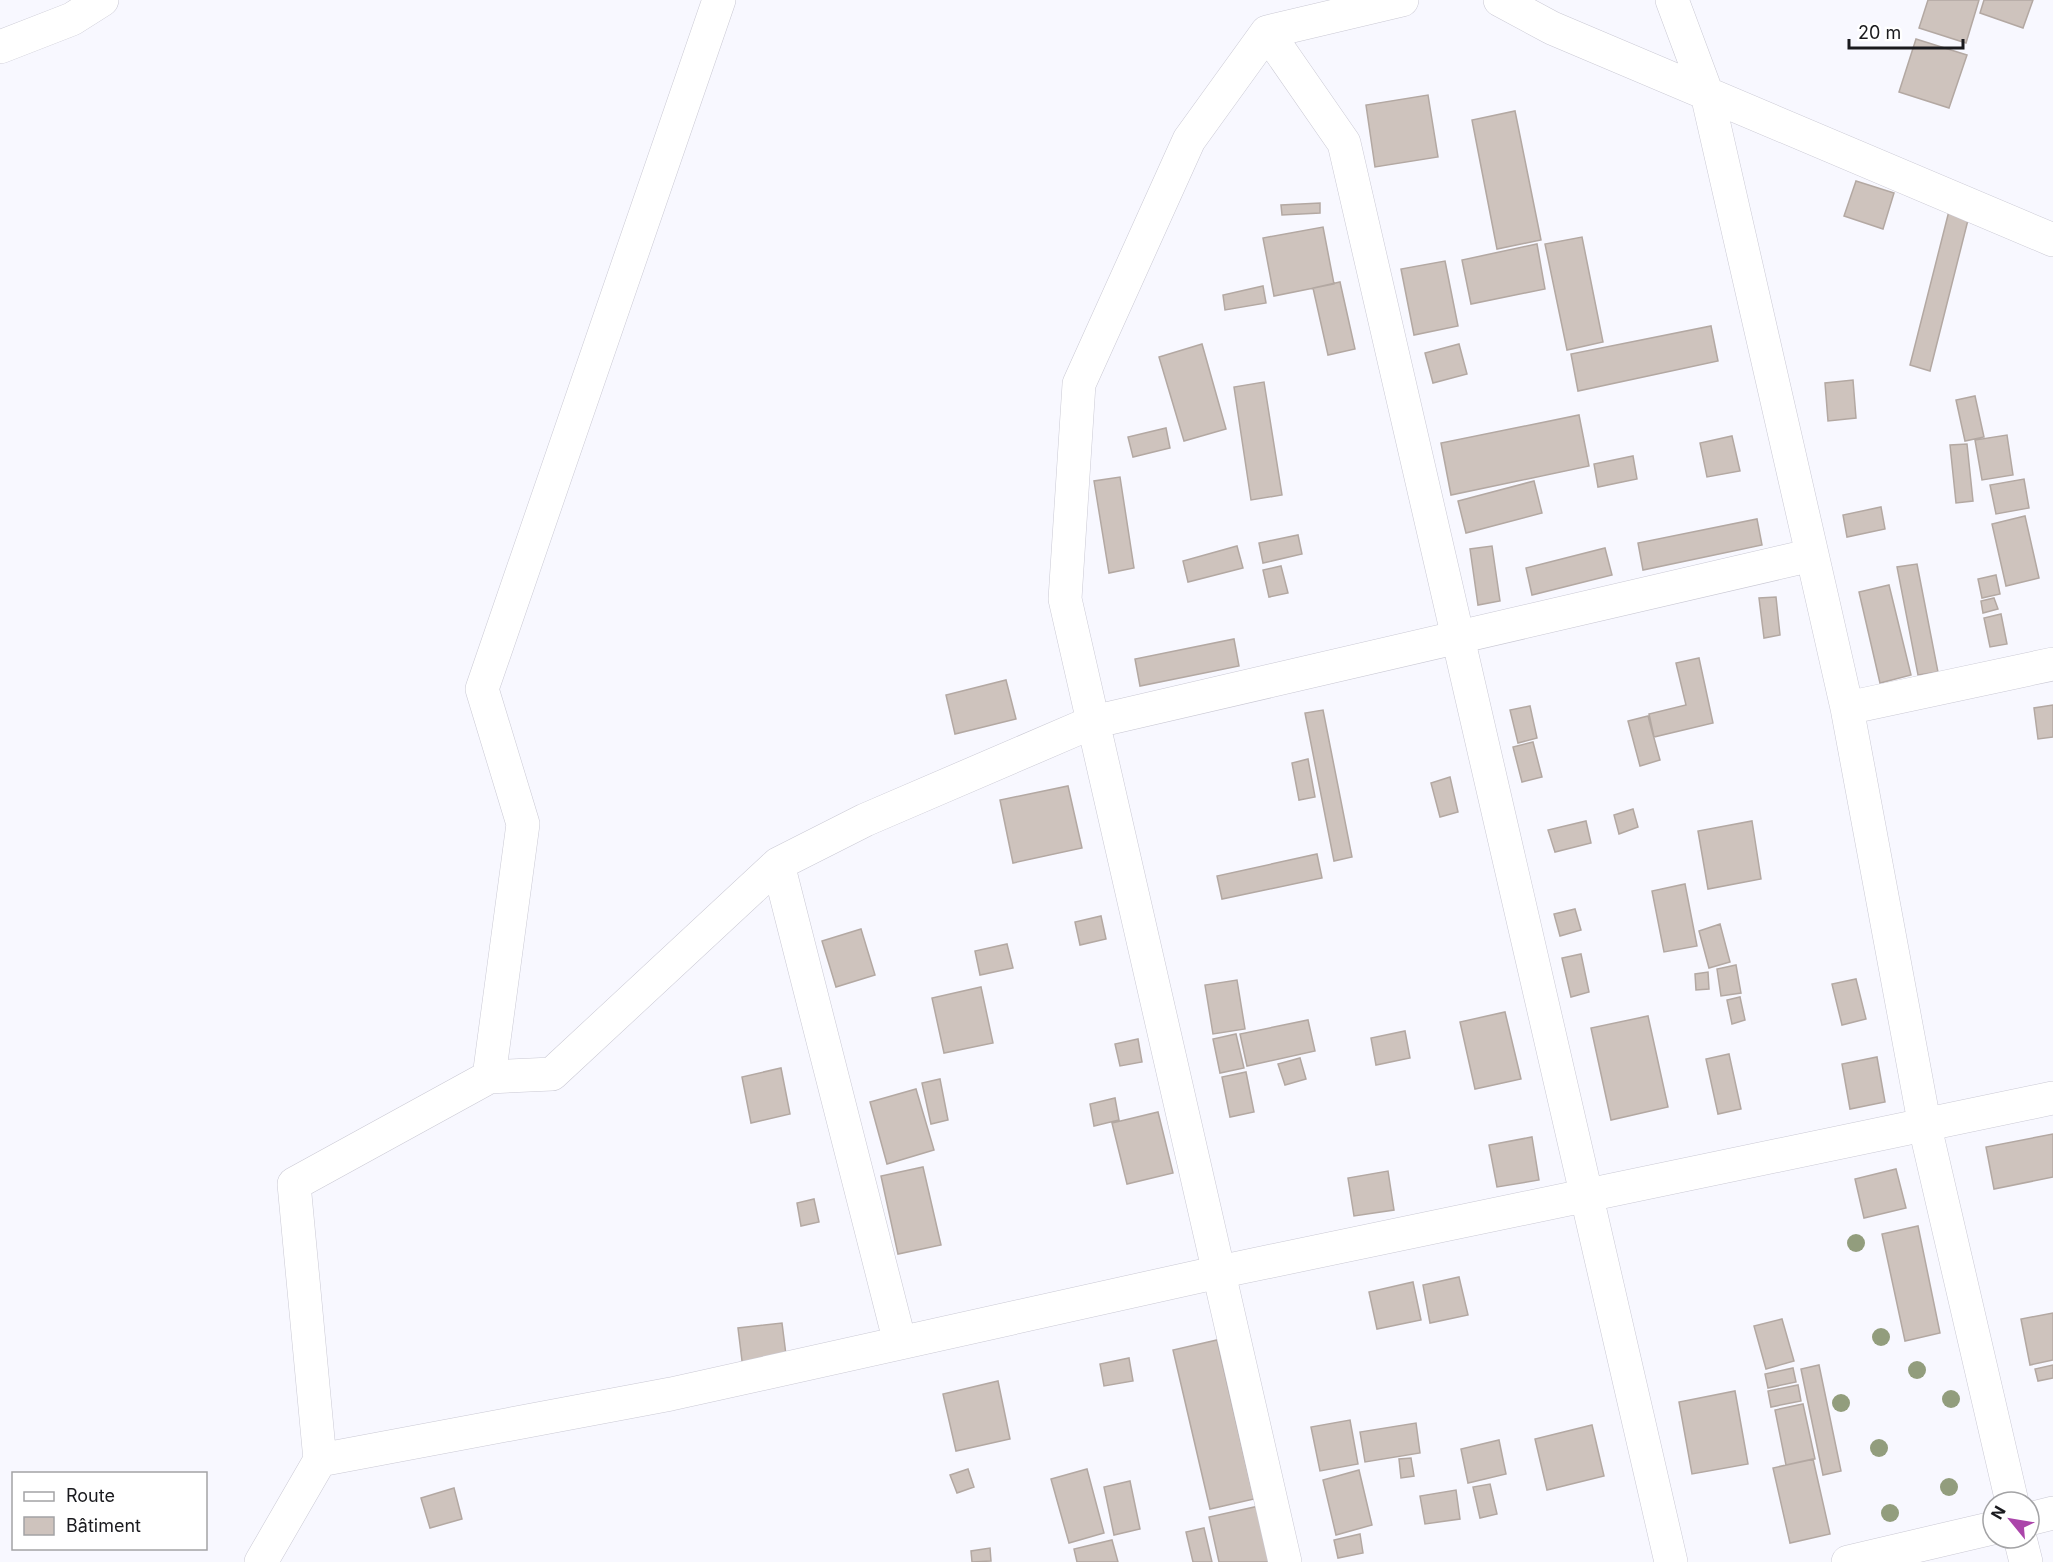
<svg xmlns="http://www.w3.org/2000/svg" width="2053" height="1562" font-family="Inter,sans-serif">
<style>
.building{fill:#cec3bd;stroke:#b3a8a2;stroke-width:1.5}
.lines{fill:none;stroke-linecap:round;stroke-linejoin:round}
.street-casing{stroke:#cac9d4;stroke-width:34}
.street{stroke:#fff;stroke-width:33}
.tree{fill:#929d7d}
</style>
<rect width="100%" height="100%" fill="#f8f8ff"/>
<path class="building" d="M1928,0h51l-13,43 -47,-15z
M1984,0h49l-10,28 -43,-15z
M1916,39l51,16 -18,53 -50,-16z
M1428,95l10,62 -63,10 -9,-62z
M1515,111l26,129 -44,9 -25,-129z
M1856,181l38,12 -11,36 -39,-13z
M1320,203v10l-38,2 -1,-10z
M1949,211l20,5 -39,155 -20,-6z
M1323,227l11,57 -60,12 -11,-58z
M1582,237l21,105 -36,8 -22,-106z
M1537,244l8,45 -74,15 -9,-44z
M1445,261l13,65 -44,9 -13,-66z
M1340,282l15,67 -27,6 -15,-67z
M1263,286l3,17 -41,7 -2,-15z
M1711,326l7,35 -140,30 -7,-37z
M1202,344l24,85 -42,12 -25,-84z
M1459,344l8,30 -34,9 -8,-30z
M1853,380l3,38 -28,3 -3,-38z
M1264,382l18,113 -31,5 -17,-113z
M1975,396l9,41 -19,4 -9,-41z
M1579,415l10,51 -138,29 -10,-52z
M1166,428l4,20 -37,9 -5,-20z
M2007,435l6,40 -31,5 -7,-40z
M1732,436l8,35 -33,6 -7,-34z
M1967,444l6,57 -17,2 -6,-58z
M1633,456l4,23 -39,8 -4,-23z
M1120,477l14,91 -25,5 -15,-92z
M2024,479l5,29 -33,6 -6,-29z
M1534,481l8,32 -76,20 -8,-32z
M1881,507l4,22 -38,8 -4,-22z
M2025,516l14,62 -33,8 -14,-62z
M1757,519l5,26 -119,25 -5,-27z
M1298,535l4,19 -39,9 -4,-20z
M1237,546l6,22 -55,14 -5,-21z
M1492,546l8,55 -22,4 -8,-56z
M1605,548l7,27 -80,20 -6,-27z
M1917,564l21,108 -20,3 -21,-108z
M1281,566l7,27 -19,4 -6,-27z
M1996,575l4,19 -18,4 -4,-19z
M1889,585l22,90 -31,8 -21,-91z
M1776,597l4,38 -16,3 -5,-40z
M1994,598l4,11 -15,4 -2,-12z
M2001,614l6,30 -17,3 -6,-29z
M1234,639l5,27 -99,20 -5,-27z
M1699,658l14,65 -59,14 -5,-23 37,-9 -10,-42z
M1006,680l10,39 -61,15 -9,-39z
M2053,705v32l-15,2 -4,-31z
M1530,706l7,32 -19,5 -8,-33z
M1323,710l29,147 -18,4 -29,-148z
M1648,716l12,44 -20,6 -12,-45z
M1533,742l9,35 -20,5 -9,-35z
M1308,759l7,38 -16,3 -7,-37z
M1450,777l8,35 -18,5 -9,-34z
M1068,786l14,62 -69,15 -13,-63z
M1633,809l5,18 -19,7 -5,-19z
M1586,821l5,22 -36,9 -7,-22z
M1752,821l9,58 -53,10 -10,-58z
M1317,854l5,24 -100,21 -5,-23z
M1685,884l12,62 -33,6 -12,-61z
M1575,909l6,21 -21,6 -6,-22z
M1101,916l5,23 -26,6 -5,-23z
M1720,924l10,38 -21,6 -10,-37z
M861,929l14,46 -39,12 -14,-46z
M1007,944l6,24 -33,7 -5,-24z
M1581,954l8,38 -18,5 -9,-39z
M1736,965l5,28 -20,3 -4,-27z
M1708,972l1,17 -13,1 -1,-16z
M1856,979l10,40 -24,6 -10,-41z
M1237,980l8,49 -32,5 -8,-49z
M981,987l12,56 -49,10 -12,-55z
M1740,997l5,23 -13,4 -5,-24z
M1505,1012l16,67 -46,10 -15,-67z
M1648,1016l20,91 -57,13 -20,-92z
M1308,1020l7,31 -68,15 -7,-32z
M1405,1031l5,27 -34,7 -5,-27z
M1236,1034l8,34 -24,5 -7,-34z
M1138,1039l4,23 -22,4 -5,-22z
M1729,1054l12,55 -23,5 -12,-55z
M1877,1057l8,45 -35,7 -8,-45z
M1300,1058l6,21 -21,6 -7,-21z
M781,1068l9,46 -39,9 -9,-46z
M1246,1072l8,40 -24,5 -8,-40z
M940,1079l8,41 -17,4 -9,-41z
M916,1089l18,61 -47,14 -17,-62z
M1115,1098l4,22 -25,6 -4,-22z
M1158,1112l15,61 -46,11 -15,-61z
M2053,1134v43l-59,12 -8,-42z
M1532,1137l7,43 -42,7 -8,-42z
M923,1167l18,78 -43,9 -17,-78z
M1896,1169l10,39 -42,10 -9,-39z
M1388,1171l6,39 -40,6 -6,-38z
M814,1199l5,23 -18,4 -4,-23z
M1918,1226l22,107 -35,8 -23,-107z
M1459,1277l9,38 -38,8 -7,-38z
M1413,1282l8,38 -44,9 -8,-37z
M2053,1313v47l-23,5 -9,-46z
M1782,1319l12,42 -28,8 -12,-43z
M782,1323l5,40 -44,6 -5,-41z
M1217,1340l37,159 -44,10 -37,-159z
M1129,1358l4,23 -29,5 -4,-22z
M1819,1365l22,106 -18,4 -22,-106z
M2053,1365v13l-15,3 -3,-12z
M1793,1368l3,14 -28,6 -3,-14z
M998,1381l12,58 -54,12 -13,-57z
M1798,1385l3,16 -30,6 -3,-16z
M1735,1391l13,73 -56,10 -13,-72z
M1803,1404l12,55 -29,6 -11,-55z
M1350,1420l8,44 -38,7 -9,-44z
M1416,1423l4,30 -55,9 -5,-30z
M1592,1425l12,51 -57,14 -12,-51z
M1499,1440l7,34 -38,9 -7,-34z
M1411,1458l3,18 -13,2 -2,-19z
M1813,1459l17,75 -40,9 -17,-75z
M968,1469l6,18 -17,6 -7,-18z
M1087,1469l17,64 -35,10 -18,-64z
M1359,1470l13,55 -36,10 -13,-55z
M1130,1481l10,48 -26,6 -10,-48z
M1490,1484l7,30 -17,4 -7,-31z
M454,1488l8,31 -32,9 -9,-30z
M1456,1490l4,29 -35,5 -5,-28z
M1259,1506l12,56h-52l-10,-45z
M1204,1528l8,34h-19l-7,-30z
M1360,1534l3,19 -25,5 -4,-18z
M1112,1540l6,22h-41l-3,-13z
M990,1548l1,13 -19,1 -1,-11z"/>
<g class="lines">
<g class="street-casing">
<path id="street" d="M1500,0l52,28 501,212
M1672,0l35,94 118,517 22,97 78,419 87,375
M1267,32l77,111 327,1419
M0,47l72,-28 30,-19
M1847,708l206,-44
M778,864l122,479
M489,1077l63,-3 226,-210 87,-44 228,-98 719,-167
M320,1460l-26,-276 195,-107 34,-253 -41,-135 237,-689
M2029,1519l24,-6
M2020,1538l6,24
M261,1562l59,-102 351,-66 548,-122 834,-174
M1285,1562l-220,-963 14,-215 110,-244 78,-108 135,-32
M1848,1562l145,-34"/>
</g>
<use href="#street" class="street"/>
</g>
<g class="tree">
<circle cx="1856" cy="1243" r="9"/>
<circle cx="1881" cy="1337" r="9"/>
<circle cx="1917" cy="1370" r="9"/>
<circle cx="1951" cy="1399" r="9"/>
<circle cx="1841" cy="1403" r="9"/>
<circle cx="1879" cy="1448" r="9"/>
<circle cx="1949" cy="1487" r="9"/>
<circle cx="1890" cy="1513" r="9"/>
</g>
<rect x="12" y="1472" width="195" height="78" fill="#ffffff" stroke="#a3a3a5" stroke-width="1.5"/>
<rect x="24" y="1492" width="30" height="9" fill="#ffffff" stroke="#a3a3a5" stroke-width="1.5"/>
<text x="66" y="1502" font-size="18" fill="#1a1a1e">Route</text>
<rect x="24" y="1517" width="30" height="18" fill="#cec3bd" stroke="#a3a3a5" stroke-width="1.5"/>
<text x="66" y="1532" font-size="18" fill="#1a1a1e">Bâtiment</text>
<g transform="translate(2011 1520) rotate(300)"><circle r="28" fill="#ffffff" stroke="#a3a3a5" stroke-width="1.5"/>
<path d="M0-4.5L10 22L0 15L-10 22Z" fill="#ab45aa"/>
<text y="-9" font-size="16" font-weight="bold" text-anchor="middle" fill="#1a1a1e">N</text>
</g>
<path d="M1849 39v9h114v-9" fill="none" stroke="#1a1a1e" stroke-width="3"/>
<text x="1858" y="39" font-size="18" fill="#1a1a1e" stroke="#ffffff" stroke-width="4.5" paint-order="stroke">20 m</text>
</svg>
